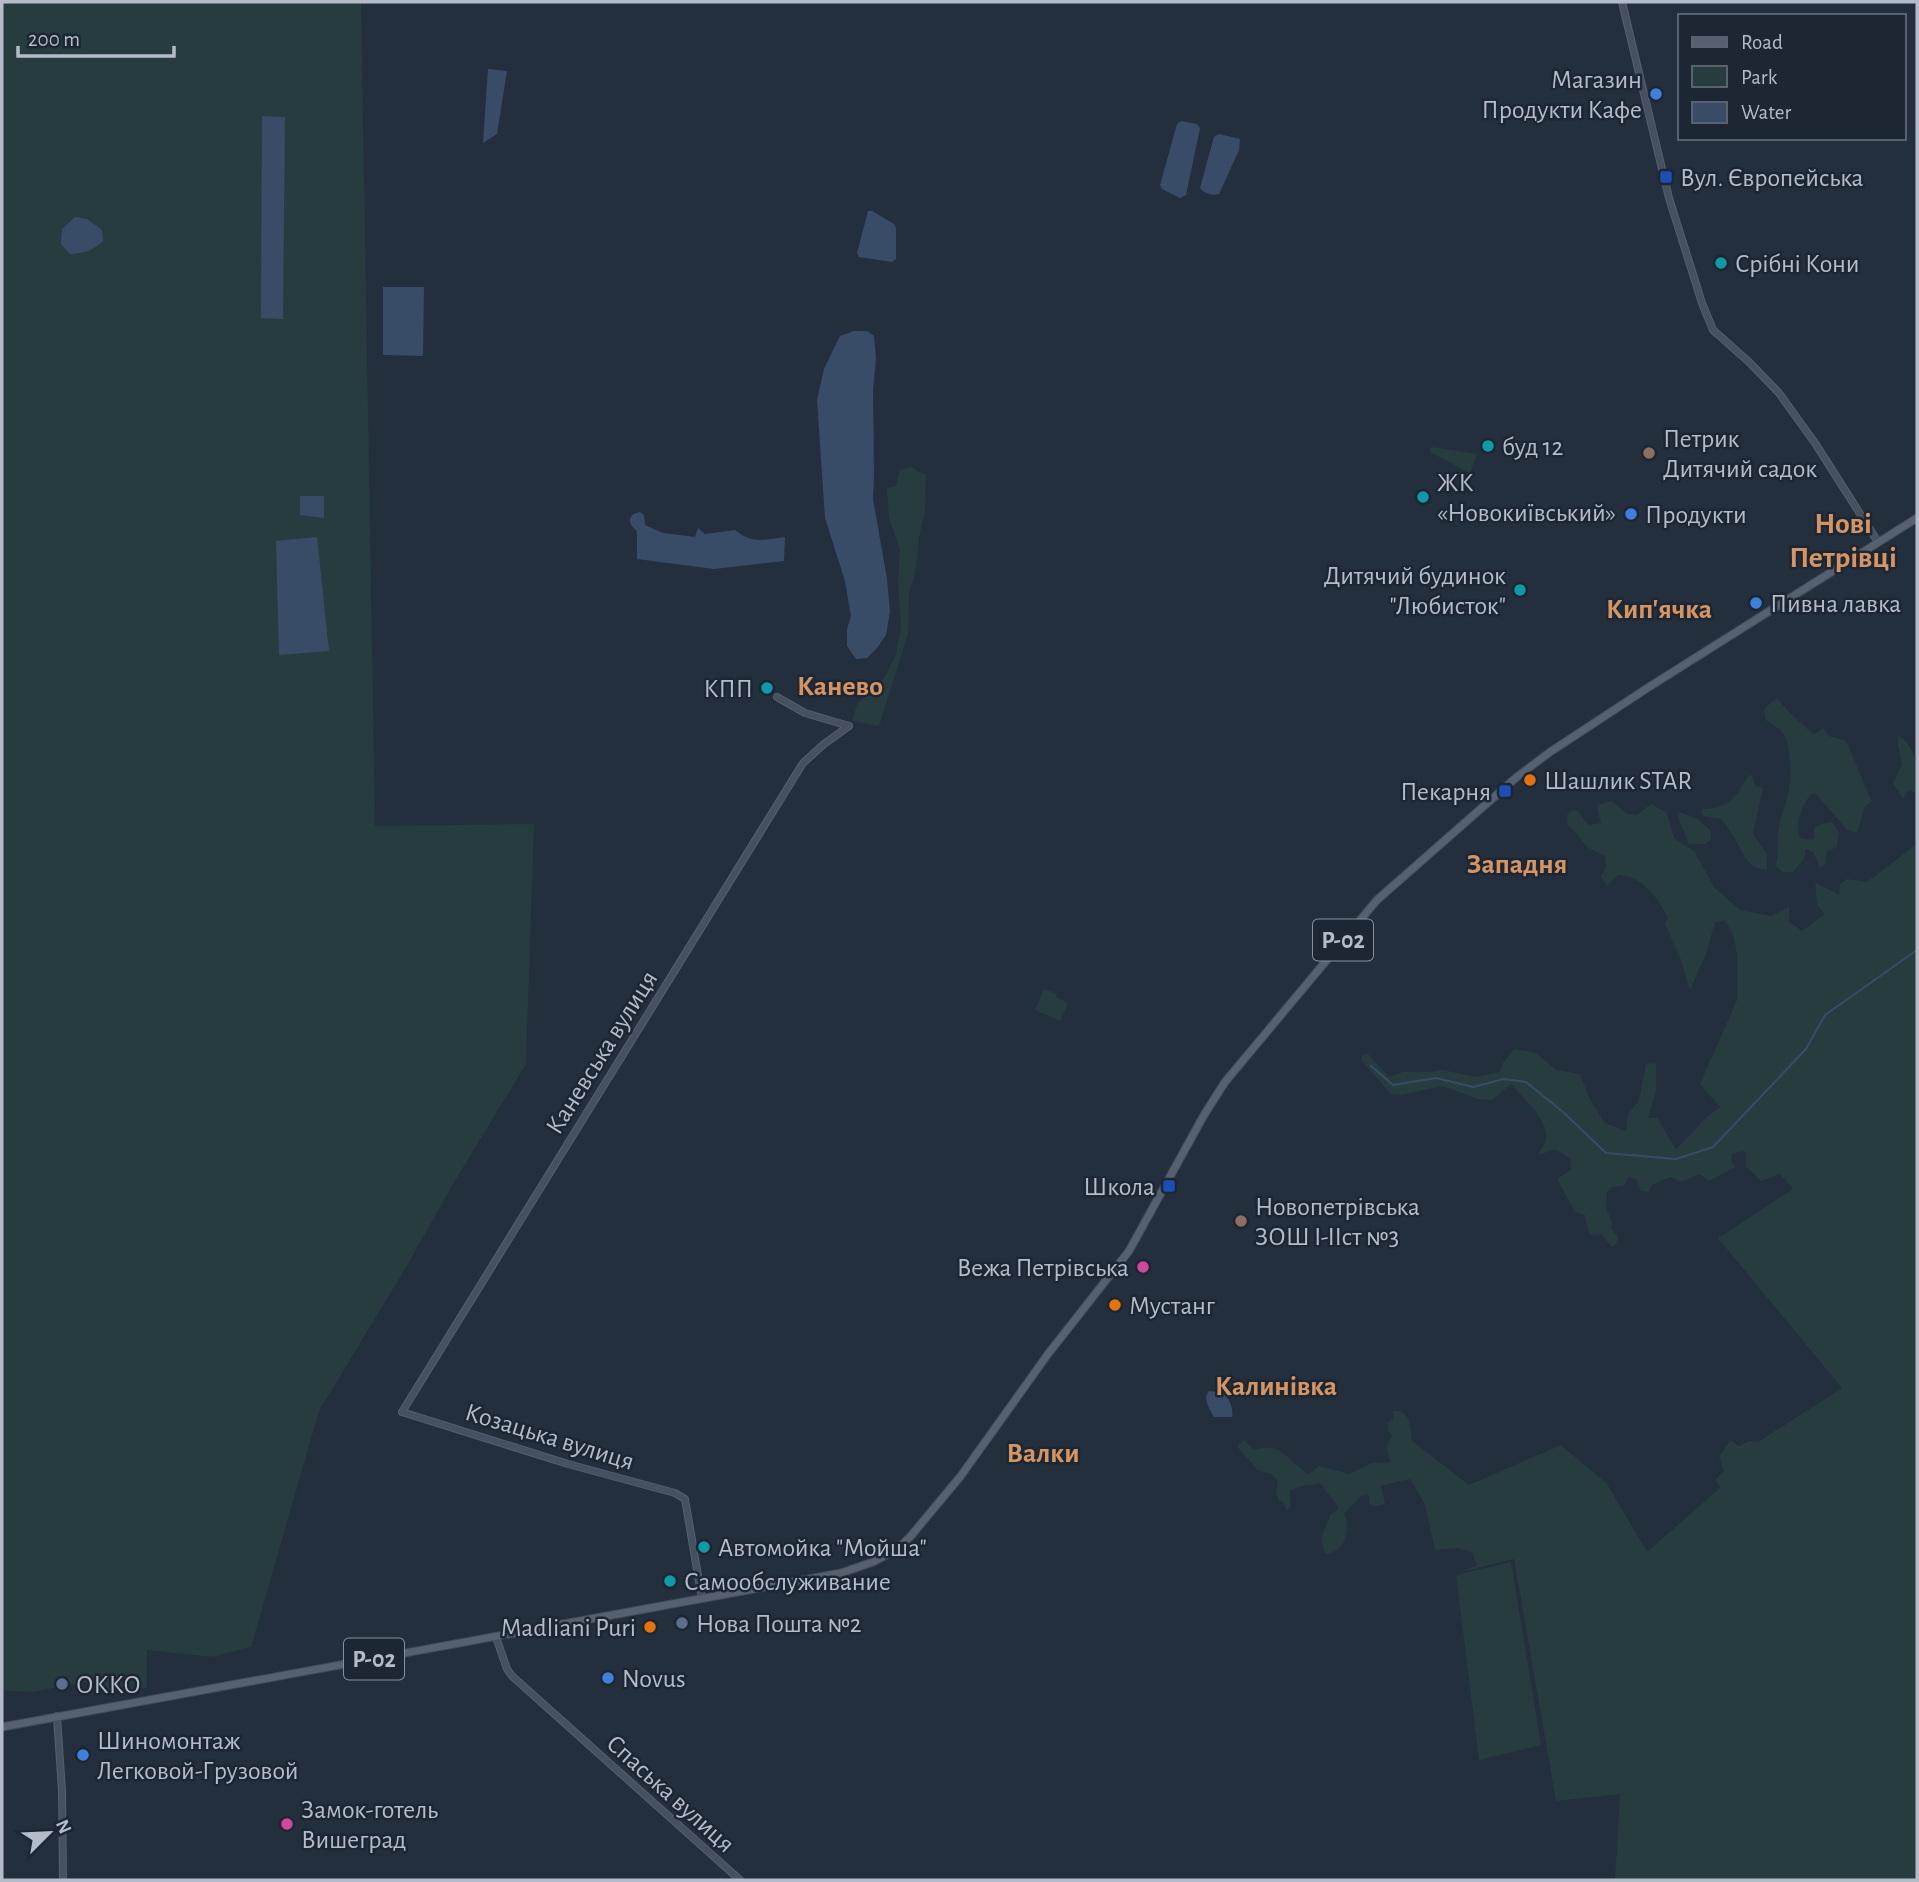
<svg xmlns="http://www.w3.org/2000/svg" width="1919" height="1882" font-family="'Alegreya Sans',sans-serif">
<style>
.green{fill:#263c3f}
.water{fill:#394c67}
.lines{fill:none;stroke-linecap:round;stroke-linejoin:round}
.stream{stroke:#394c67;stroke-width:2}
.secondary-casing{stroke:#565f6c;stroke-width:8}
.primary-casing{stroke:#414a57;stroke-width:9}
.secondary{stroke:#465061;stroke-width:6}
.primary{stroke:#56606e;stroke-width:7}
.shop-dot{fill:#3f7fe0;stroke:#1d2633;stroke-width:2.5}
.transit-dot{fill:#1a4fb4;stroke:#1d2633;stroke-width:2.5}
.culture-dot{fill:#0f9aa8;stroke:#1d2633;stroke-width:2.5}
.education-dot{fill:#8d6e63;stroke:#1d2633;stroke-width:2.5}
.food-dot{fill:#e8710a;stroke:#1d2633;stroke-width:2.5}
.hotel-dot{fill:#d1479c;stroke:#1d2633;stroke-width:2.5}
.service-dot{fill:#5c6f8a;stroke:#1d2633;stroke-width:2.5}
.labels{text-anchor:middle;stroke-width:5;stroke-linejoin:round;paint-order:stroke}
.shield{fill:#1d2633;stroke:#878f9c;stroke-width:2}
.shield-label{font-size:24px;font-weight:bold;fill:#b4bcc9}
.poi-label{font-size:26px;fill:#b4bcc9;stroke:#1d2633;text-anchor:start}
.street-label{font-size:26px;fill:#b4bcc9;stroke:#1d2633}
.neighbourhood-label{font-size:28px;font-weight:bold;fill:#d59563;stroke:#1d2633}
.quarter-label{font-size:30px;font-weight:bold;fill:#d59563;stroke:#1d2633}
</style>
<rect width="100%" height="100%" fill="#242f3e"/>
<path class="green" d="M2,2h359l14,824 159,-2 -8,240 -73,120 -45,80 -89,147 -68,236 -39,10 -65,-7v38l-37,4 -14,-12 -65,12 -29,-2z
M1431,447l46,7 -7,19 -40,-21z
M910,467l16,8 -1,36 -6,27 -4,36 -6,18 -1,42 -29,92 -27,-5 5,-17 25,-23 14,-26 5,-28 -3,-44 2,-33 -11,-32 -2,-30 9,-2 4,-16z
M1778,699c10,14 24,24 36,36l9,-7 6,8 17,5 26,61 -7,4 -8,27 -9,-2 -32,-37h-5c-10,13 -16,28 -11,44l11,2 3,-2v-10l7,-4 11,-2 7,11 -2,14 -11,5v11l-6,5 -7,-16 -7,-3 -2,10 -11,13h-10l-8,-6c5,-14 1,-24 4,-39 2,-13 8,-25 10,-38 2,-11 2,-39 -3,-50 -3,-9 -12,-14 -20,-19l-2,-10 7,-8z
M1898,735c21,15 19,35 19,58l-8,-3 -6,9 -10,-16 9,-19 -4,-19z
M1752,775l3,11 8,2 -10,46 14,20v15c-20,3 -26,-22 -35,-35 -3,-5 -7,-10 -11,-15l-18,-3 -1,-7c28,-1 32,-10 46,-33z
M1612,801l15,13 10,1 14,-11 16,9 7,25 21,14 19,35 26,23 31,6 18,-9v15l13,9 23,-17 -8,-9 -2,-23 24,13 1,-11 7,-5 20,3 50,-38v1036h-302l5,-86 -64,7 -42,-242 -58,14 21,-7 -5,-14 -16,-4 -21,2 -10,-46 -15,-25 -29,7 4,18 -10,2 -6,-2v-9l-8,1 -17,18c5,9 4,28 -6,35 -3,3 -8,4 -12,5 -10,-23 0,-19 4,-39l9,-7 -19,-25c-10,3 -22,2 -30,8v17l-4,2 -2,-7 -5,-3 -3,-7 2,-12 -7,-7 -14,-4c-6,-10 -14,-15 -20,-24l7,-6 10,10c28,-10 34,12 55,24l10,-8 30,8 23,-11h15l4,-2 -5,-13 6,-12 -4,-6v-8l5,-3v-8c17,-3 18,17 19,30l57,44 92,-40 46,39 40,68 73,-64 -4,-9 8,-8 -5,-14 11,-17 9,6 10,-5 9,1 84,-54 -124,-150 75,-49 -13,-15 -19,7 -15,-15v-13l-4,-2 -10,3 -1,6 4,7 -26,14 -9,-7 -19,8 -10,-5 -19,8 -3,7 -8,-1 -4,-11 -8,-3 -6,9 -11,1 -5,5 -1,15 6,16 -1,5 7,10 -2,6 -4,3 -10,-12 -13,-1 -4,-19 -10,-3 -18,-33 14,-9 -1,-12 -15,-9 -16,6c1,-7 5,-8 7,-15 5,-17 -24,-43 -35,-56l-19,16 -15,-1 -34,-13 -42,9 -10,-1 -29,-33v-6l6,-1 21,23 14,-5h26l14,-2 32,7 25,-5 3,-9 11,-14 22,4 20,17 24,4 10,25 15,24 21,8 2,-16 11,-15 7,-36 10,-1v28l-8,27h9l19,31 29,-30 15,-12 -20,-23 37,-84v-47l-5,-21 -7,-11 -10,1 -9,32 -16,36 -9,-30 -16,-36 3,-7c-12,-21 -25,-41 -50,-42l-11,11 -6,-9 5,-10 -1,-11 -18,-9 -13,-17 -6,-4 -1,-11 6,-5 6,2 9,13 13,-2 -5,-18z
M1680,812l18,7 13,12v8l-5,5h-17l-11,-27z
M1044,989l13,5 -1,3 12,6 -8,18 -25,-11z
M1511,1562l30,183 -62,15 -23,-185z"/>
<path class="water" d="M488,69l19,2 -10,63 -14,9z
M262,116l23,1 -2,202 -22,-1z
M1181,121l16,3 3,4 -14,67 -6,3 -18,-9 -2,-4 17,-61z
M1219,134l21,5 -1,11 -20,44c-7,2 -14,0 -19,-6l14,-51z
M868,211h4l22,13 2,4v31l-4,3 -33,-5 -2,-4z
M75,217l12,2 15,11 1,11c-11,10 -18,12 -33,13l-9,-10 1,-15z
M383,287h41l-1,69 -40,-1z
M854,331h13l7,5 2,22 -3,32 1,84 -1,25 14,80 3,32 -4,24 -9,13 -10,10 -11,1 -9,-13v-17l4,-13 -6,-35 -20,-63 -8,-118 7,-31 16,-33z
M300,496h24v22l-24,-3z
M640,512l4,3 1,10 18,8 32,4 3,-9 7,6 30,-4c17,14 29,10 50,7l-1,24 -70,8 -77,-10v-28c-9,-7 -11,-16 3,-19z
M317,537l12,114 -50,4 -3,-114z
M1220,1390c8,6 14,17 12,27h-18c-4,-8 -12,-18 -5,-26l7,1z"/>
<g class="lines">
<path class="stream" d="M1371,1066l22,19 43,-7 37,9 31,-8 22,3 37,30 43,41 70,6 37,-12 93,-98 19,-34 92,-65"/>
<g class="secondary-casing">
<path id="secondary" d="M1622,2l47,196 33,105 11,27 36,32 30,31 36,50 63,99
M777,697l28,16 44,13
M702,1599l-17,-100 -10,-6 -107,-29 -166,-52 401,-649 21,-19 25,-18
M496,1637l11,32 5,7 228,204
M57,1716l5,75 1,89"/>
</g>
<g class="primary-casing">
<path id="primary" d="M2,1727l839,-154 32,-11 23,-12 14,-13 50,-60 88,-123 81,-103 75,-136 21,-33 152,-182 141,-124 32,-24 99,-65 268,-169"/>
</g>
<use href="#secondary" class="secondary"/>
<use href="#primary" class="primary"/>
</g>
<g class="shop-dot">
<circle cx="1656" cy="94" r="7"/>
<circle cx="1631" cy="514" r="7"/>
<circle cx="1756" cy="603" r="7"/>
<circle cx="608" cy="1678" r="7"/>
<circle cx="83" cy="1755" r="7"/>
</g>
<g class="transit-dot">
<rect x="1659" y="170" width="14" height="14" rx="3.5"/>
<rect x="1498" y="784" width="14" height="14" rx="3.5"/>
<rect x="1162" y="1179" width="14" height="14" rx="3.5"/>
</g>
<g class="culture-dot">
<circle cx="1721" cy="263" r="7"/>
<circle cx="1488" cy="446" r="7"/>
<circle cx="1423" cy="497" r="7"/>
<circle cx="1520" cy="590" r="7"/>
<circle cx="767" cy="688" r="7"/>
<circle cx="704" cy="1547" r="7"/>
<circle cx="670" cy="1581" r="7"/>
</g>
<g class="education-dot">
<circle cx="1649" cy="453" r="7"/>
<circle cx="1241" cy="1221" r="7"/>
</g>
<g class="food-dot">
<circle cx="1530" cy="780" r="7"/>
<circle cx="1115" cy="1305" r="7"/>
<circle cx="650" cy="1627" r="7"/>
</g>
<g class="hotel-dot">
<circle cx="1143" cy="1267" r="7"/>
<circle cx="287" cy="1824" r="7"/>
</g>
<g class="service-dot">
<circle cx="682" cy="1623" r="7"/>
<circle cx="62" cy="1684" r="7"/>
</g>
<g class="labels">
<g class="shield">
<rect x="1313" y="919.5" width="60" height="41" rx="5"/>
<rect x="344" y="1638.5" width="60" height="41" rx="5"/>
</g>
<g class="shield-label">
<text x="1343" y="948">Р-02</text>
<text x="374" y="1667">Р-02</text>
</g>
<g class="poi-label">
<text x="1642" y="88" text-anchor="end">Магазин<tspan x="1642" dy="30">Продукти Кафе</tspan></text>
<text x="1680" y="186">Вул. Європейська</text>
<text x="1735" y="272">Срібні Кони</text>
<text x="1663" y="447">Петрик<tspan x="1663" dy="30">Дитячий садок</tspan></text>
<text x="1502" y="455">буд 12</text>
<text x="1437" y="491">ЖК<tspan x="1437" dy="30">«Новокиївський»</tspan></text>
<text x="1645" y="523">Продукти</text>
<text x="1506" y="584" text-anchor="end">Дитячий будинок<tspan x="1506" dy="30">"Любисток"</tspan></text>
<text x="1770" y="612">Пивна лавка</text>
<text x="753" y="697" text-anchor="end">КПП</text>
<text x="1544" y="789">Шашлик STAR</text>
<text x="1491" y="800" text-anchor="end">Пекарня</text>
<text x="1155" y="1195" text-anchor="end">Школа</text>
<text x="1255" y="1215">Новопетрівська<tspan x="1255" dy="30">ЗОШ I-IIст №3</tspan></text>
<text x="1129" y="1276" text-anchor="end">Вежа Петрівська</text>
<text x="1129" y="1314">Мустанг</text>
<text x="718" y="1556">Автомойка "Мойша"</text>
<text x="684" y="1590">Самообслуживание</text>
<text x="696" y="1632">Нова Пошта №2</text>
<text x="636" y="1636" text-anchor="end">Madliani Puri</text>
<text x="622" y="1687">Novus</text>
<text x="76" y="1693">ОККО</text>
<text x="97" y="1749">Шиномонтаж<tspan x="97" dy="30">Легковой-Грузовой</tspan></text>
<text x="301" y="1818">Замок-готель<tspan x="301" dy="30">Вишеград</tspan></text>
</g>
<g class="street-label">
<text transform="translate(601 1052) rotate(-58)" y="9">Каневська вулиця</text>
<text transform="translate(550 1436) rotate(17)" y="9">Козацька вулиця</text>
<text transform="translate(671 1793) rotate(42)" y="9">Спаська вулиця</text>
</g>
<g class="neighbourhood-label">
<text x="1659" y="618">Кип'ячка</text>
<text x="840" y="695">Канево</text>
<text x="1517" y="873">Западня</text>
<text x="1276" y="1395">Калинівка</text>
<text x="1043" y="1462">Валки</text>
</g>
<g class="quarter-label">
<text x="1843" y="533">Нові<tspan x="1843" dy="34">Петрівці</tspan></text>
</g>
</g>
<rect width="1919" height="1882" fill="none" stroke="#b4bcc9" stroke-width="7"/>
<rect x="1678" y="14" width="228" height="126" fill="#1d2633" stroke="#59626f" stroke-width="2"/>
<rect x="1692" y="37" width="35" height="10" fill="#56606e" stroke="#59626f" stroke-width="2"/>
<text x="1741" y="49" font-size="21" fill="#b4bcc9">Road</text>
<rect x="1692" y="66" width="35" height="21" fill="#263c3f" stroke="#59626f" stroke-width="2"/>
<text x="1741" y="84" font-size="21" fill="#b4bcc9">Park</text>
<rect x="1692" y="102" width="35" height="21" fill="#394c67" stroke="#59626f" stroke-width="2"/>
<text x="1741" y="119" font-size="21" fill="#b4bcc9">Water</text>
<g transform="translate(49 1833) rotate(66)" stroke="#1d2633" stroke-width="5" paint-order="stroke">
<path d="M0-5L12 26L0 18L-12 26Z" fill="#b4bcc9"/>
<text y="-10" font-size="19" font-weight="bold" text-anchor="middle" fill="#b4bcc9">N</text>
</g>
<path d="M18 46v10h156v-10" fill="none" stroke="#b4bcc9" stroke-width="3.5"/>
<text x="28" y="46" font-size="21" fill="#b4bcc9" stroke="#1d2633" stroke-width="5" paint-order="stroke">200 m</text>
</svg>
